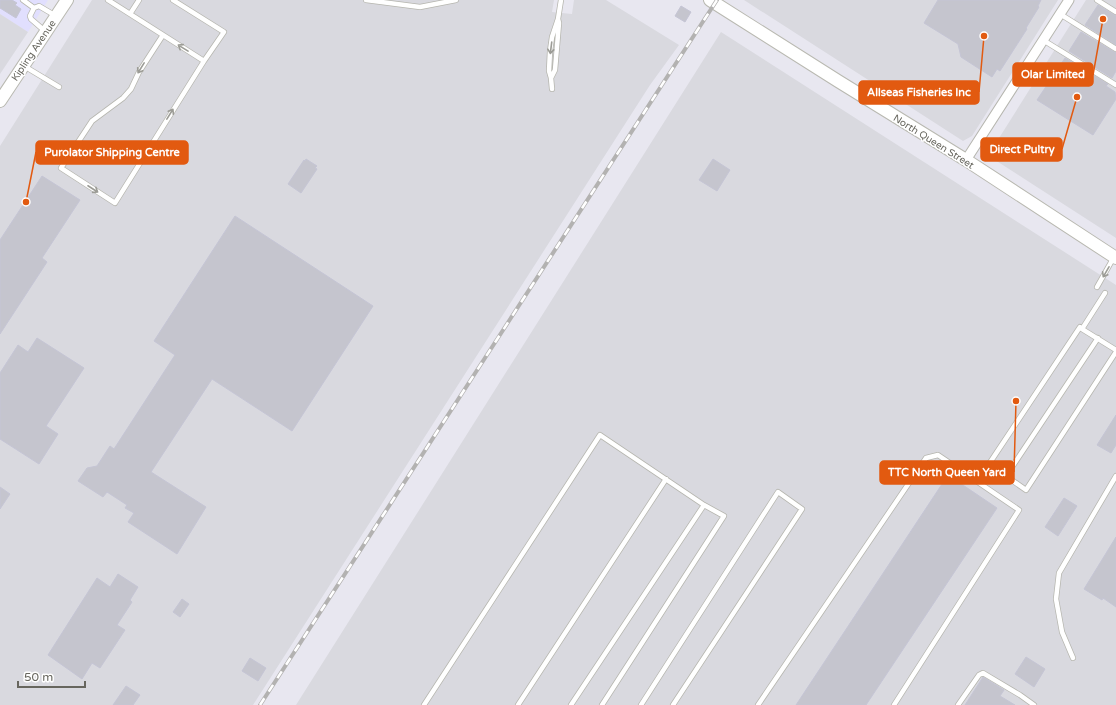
<svg xmlns="http://www.w3.org/2000/svg" width="1116" height="705" font-family="'Varela Round',sans-serif">
<style>
.commercial{fill:#e1dffe}
.industrial{fill:#d9d9df}
.building{fill:#c5c5ce;stroke:#c5c5d5}
.lines{fill:none;stroke-linecap:round;stroke-linejoin:round}
.service-casing{stroke:#b6b6af;stroke-width:6}
.minor-casing{stroke:#b6b6af;stroke-width:11}
.secondary-casing{stroke:#b9b9b1;stroke-width:14}
.service{stroke:#fff;stroke-width:4.5}
.minor{stroke:#fff;stroke-width:9}
.secondary{stroke:#fff;stroke-width:12}
.rail-casing{stroke:#b3b2b1;stroke-width:4}
.rail{stroke:#fff;stroke-width:2.5;stroke-dasharray:8;stroke-linecap:butt}
.oneway{stroke:#9c9c96}
.labels{text-anchor:middle;stroke-width:3;stroke-linejoin:round;paint-order:stroke}
.street-label{font-size:10px;fill:#67665e;stroke:#fff}
.leader{fill:none;stroke:#e25a10;stroke-width:1.5}
.callout-dot{fill:#e25a10;stroke:#fff;stroke-width:1.5}
.callout{fill:#e25a10;stroke:#e25a10;stroke-width:1.5}
.callout-label{font-size:11px;text-anchor:middle;font-weight:bold;fill:#fff}
</style>
<rect width="100%" height="100%" fill="#e8e7f0"/>
<path class="commercial" d="M0,0h48l-20,32 -28,-18z"/>
<path class="industrial" d="M92,0h462l-2,12 20,2 2,-14h32l73,45 -29,40 -397,620h-253v-559z
M744,0h314l-86,136 -9,5z
M1086,0h30v238l-121,-78 -1,-14z
M0,14l28,18 -28,42z
M721,32l395,253v420h-820z"/>
<path class="building" d="M0,0h12l5,3 -2,2 6,4 -5,9 -16,-10z
M938,0h103l-3,6 1,1 -13,21 1,1 -27,42 -3,-2 -5,8 -31,-20 -3,-13 -34,-21z
M1098,5l18,11v29l-31,-20z
M681,6l10,6 -6,10 -10,-6z
M1081,32l35,21v18l-4,7 -43,-27z
M1065,58l43,26 -2,2 9,6 1,7 -23,36 -56,-35z
M306,159l11,7 -2,2 2,1 -16,24 -13,-9 16,-24 1,1z
M713,159l17,11 -13,21 -18,-11z
M42,176l38,24 -38,58 5,4 -47,72v-94z
M235,216l138,90 -81,125 -80,-52 -61,93 55,35 -29,47 -49,-32 6,-9 -9,-5 2,-3 -20,-13 -4,5 -25,-16 9,-13 10,-2 13,-20 4,3 61,-94 -21,-14z
M37,338l47,30 -38,58 12,8 -19,30 -39,-25v-66l18,-28 10,7z
M1116,415v30l-5,8 -14,-8z
M948,475l49,33 -131,197h-70z
M0,487l10,7 -10,15z
M1064,498l13,8 -19,30 -13,-9z
M1116,537v70l-13,-9 -1,2 -18,-11z
M118,574l20,13 -8,13 2,2 -15,23 8,5 -25,38 -8,-5 -10,16 -34,-24 49,-77 13,9z
M182,599l7,5 -9,13 -7,-5z
M1026,657l19,12 -11,18 -19,-13z
M250,658l16,10 -8,13 -16,-10z
M983,677l21,13 -4,6 15,9h-50z
M126,686l14,9 -7,10h-20z"/>
<g class="lines">
<g class="service-casing">
<path id="service" d="M23,0l11,8
M108,0l96,61
M366,0l54,7 36,-7
M1097,0l19,12
M130,14l9,-14
M1060,14l56,35
M46,32l-15,-13 -1,-3 4,-8 5,-2 17,10
M163,35l-24,37 -8,17 -8,9 -31,23 -31,47 54,35 89,-142 20,-29 -51,-32
M1043,40l73,45
M24,66l35,21
M551,78l4,-8 4,-47 -1,-4
M552,89l-1,-11 -2,-7 1,-20 2,-14 6,-18 3,-19
M1097,287l17,-30
M1105,293l-23,36 34,21
M1098,338l-92,138 20,14 90,-138
M1006,476l-17,-12 91,-137 2,2
M1073,658l-11,-26 -6,-33 3,-26 57,-97
M424,705l176,-270 104,70
M518,705l148,-226
M571,705l133,-200 20,11 -122,189
M641,705l137,-213 24,17 -129,196
M758,705l168,-247 12,-3 81,55 -125,195
M958,705l21,-30 4,-2 37,22 14,10"/>
</g>
<g class="minor-casing">
<path id="minor" d="M966,160l103,-160"/>
</g>
<g class="secondary-casing">
<path id="secondary" d="M710,0l128,81 128,79 150,98
M0,101l67,-101"/>
</g>
<use href="#service" class="service"/>
<use href="#minor" class="minor"/>
<use href="#secondary" class="secondary"/>
<g class="rail-casing">
<path id="rail" d="M260,705l457,-705"/>
</g>
<use href="#rail" class="rail"/>
</g>
<defs><path id="oneway-shaft" d="M-6 0H5M1.5-3L5.5 0L1.5 3" fill="none" stroke-width="1.6" stroke-linecap="round" stroke-linejoin="round"/></defs>
<g class="oneway">
<use href="#oneway-shaft" transform="translate(183 48) rotate(-148)"/>
<use href="#oneway-shaft" transform="translate(551 48) rotate(97)"/>
<use href="#oneway-shaft" transform="translate(141 68) rotate(122)"/>
<use href="#oneway-shaft" transform="translate(170 114) rotate(-58)"/>
<use href="#oneway-shaft" transform="translate(93 189) rotate(33)"/>
<use href="#oneway-shaft" transform="translate(1106 272) rotate(120)"/>
</g>
<g class="labels">
<g class="street-label">
<text transform="translate(33 50) rotate(-56)" y="4">Kipling Avenue</text>
<text transform="translate(934 141) rotate(32)" y="4">North Queen Street</text>
</g>
</g>
<path class="leader" d="M1103 19L1093 75M984 36L979 92M1077 97L1062 149M26 202L36 152M1016 401L1014 472"/>
<g class="callout-dot">
<circle cx="1103" cy="19" r="4"/>
<circle cx="984" cy="36" r="4"/>
<circle cx="1077" cy="97" r="4"/>
<circle cx="26" cy="202" r="4"/>
<circle cx="1016" cy="401" r="4"/>
</g>
<g class="callout">
<rect x="1013" y="63" width="80" height="23" rx="4"/>
<rect x="859" y="81" width="120" height="23" rx="4"/>
<rect x="981" y="138" width="81" height="23" rx="4"/>
<rect x="36" y="141" width="152" height="23" rx="4"/>
<rect x="880" y="461" width="134" height="23" rx="4"/>
</g>
<g class="callout-label">
<text x="1053" y="78">Olar Limited</text>
<text x="919" y="96">Allseas Fisheries Inc</text>
<text x="1022" y="153">Direct Pultry</text>
<text x="112" y="156">Purolator Shipping Centre</text>
<text x="947" y="476">TTC North Queen Yard</text>
</g>
<path d="M18 681v6h67v-6" fill="none" stroke="#67665e" stroke-width="2"/>
<text x="24" y="681" font-size="12" fill="#67665e" stroke="#ffffff" stroke-width="3" paint-order="stroke">50 m</text>
</svg>
